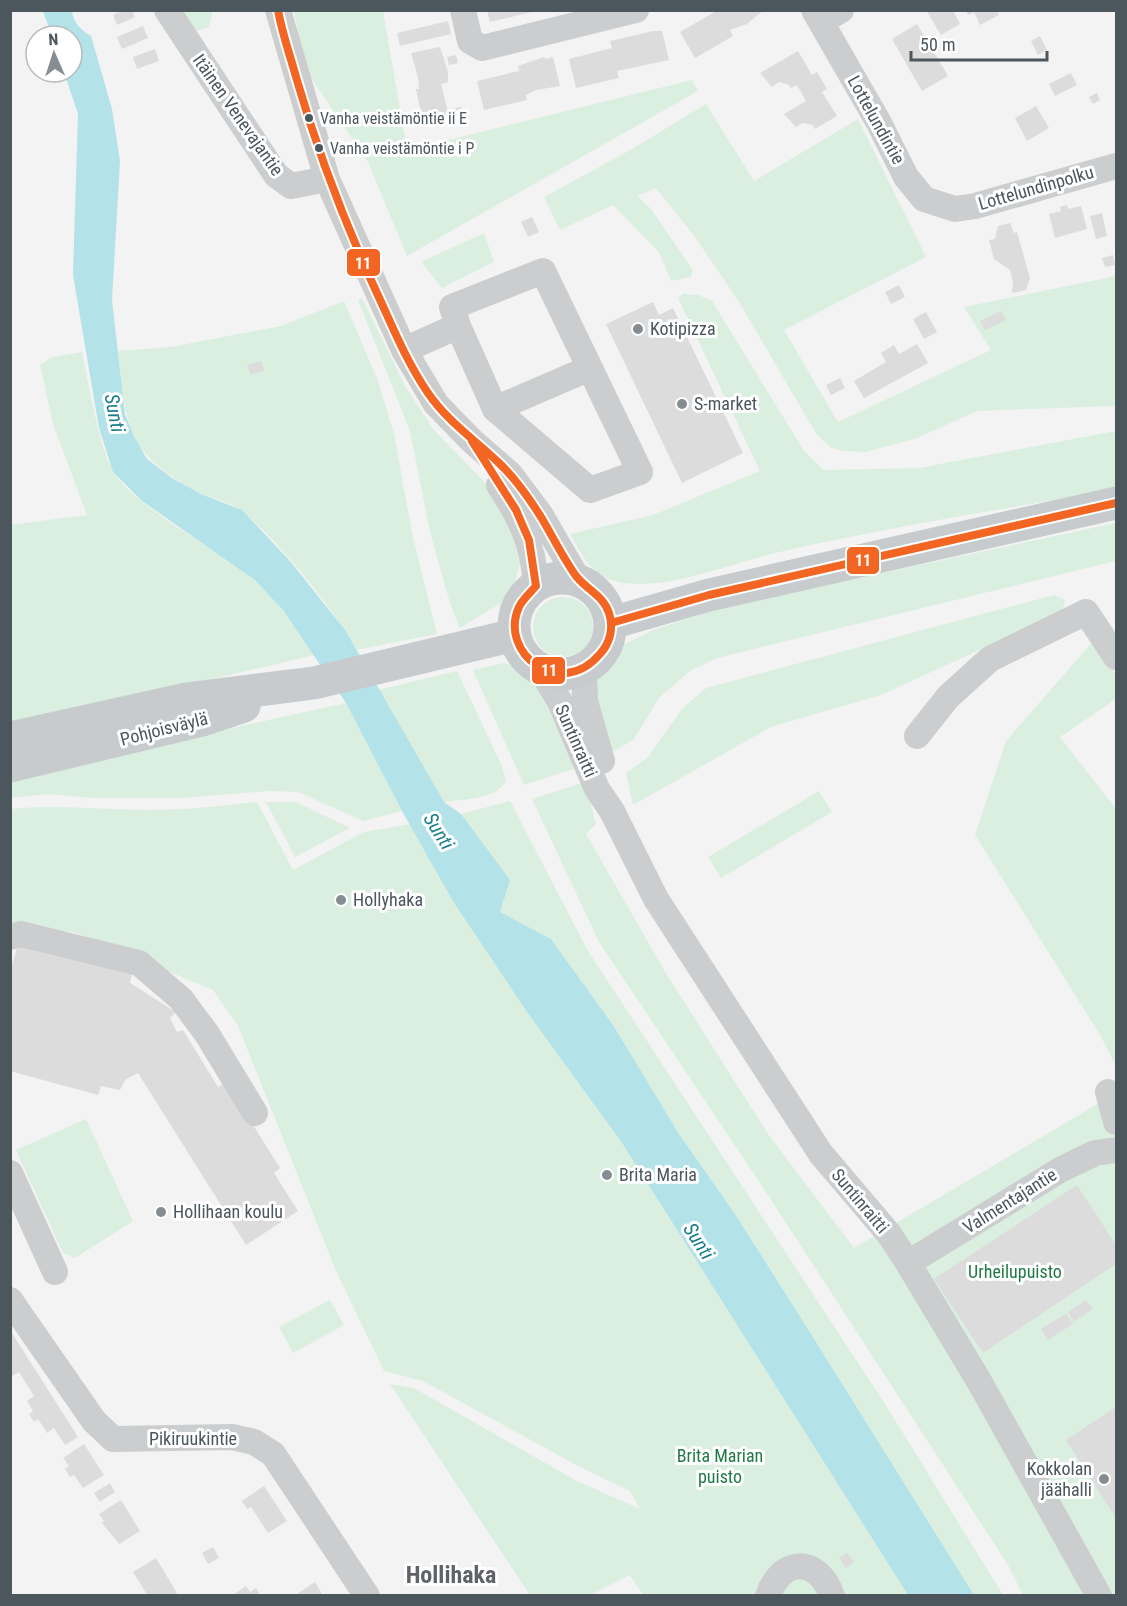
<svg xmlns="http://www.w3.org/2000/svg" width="1127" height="1606" font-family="'Roboto Condensed',sans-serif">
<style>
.green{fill:#daefe0}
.water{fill:#b3e2e9}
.building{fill:#dcdcdd}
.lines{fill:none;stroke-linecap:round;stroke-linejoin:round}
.minor{stroke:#cbcdce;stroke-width:26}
.major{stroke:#c8cbce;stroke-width:33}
.bus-1-casing{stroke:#fff;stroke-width:12}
.bus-1{stroke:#f26522;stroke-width:8}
.bus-dot{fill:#4b565d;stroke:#fff;stroke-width:2}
.poi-dot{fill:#868d92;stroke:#fff;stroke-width:2}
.labels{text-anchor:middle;stroke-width:6;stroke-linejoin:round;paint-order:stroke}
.bus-label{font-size:16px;fill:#4b565d;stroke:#fff;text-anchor:start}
.street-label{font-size:18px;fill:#4b565d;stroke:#fff}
.poi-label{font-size:18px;fill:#4b565d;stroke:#fff;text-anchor:start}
.park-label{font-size:18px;fill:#217a46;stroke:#fff}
.water-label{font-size:20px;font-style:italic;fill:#197d8b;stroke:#fff}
.district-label{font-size:24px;font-weight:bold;fill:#5f6266;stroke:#fff}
.line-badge{stroke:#fff;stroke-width:2}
.badge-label{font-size:16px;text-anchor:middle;font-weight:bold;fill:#fff}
</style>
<rect width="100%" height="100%" fill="#f3f3f3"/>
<path class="green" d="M176,11h37l-4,16 -15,5z
M294,11h89l24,139 285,-70 6,11 -291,165 -39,-94 -63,-93z
M706,104l48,77 104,-62 68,138 -142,73 54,92 153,-72 -27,-43 152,-31v130l-139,5 -62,28 -50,13 -22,-1 -13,-4 -13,-12 -78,-133 -44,-65 -39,-49 -19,8 14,13 42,61 -2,7 -20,4 -12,-29 -46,-47 -53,25 -16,-33 88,-48z
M484,233l10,29 -52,26 -21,-26z
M683,294l15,1 14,6 92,150 20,19 95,-2 197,-37v58c-110,20 -222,37 -332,62 -46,10 -114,39 -160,32 -30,-4 -41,-25 -54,-49l83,-19 107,-44 -82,-173z
M362,298l43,88 28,43 65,67 13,33 9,35 -7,24 -12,15 -41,25 -10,-25 -20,-71 -20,-101 -52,-131z
M344,301l34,80 16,53 18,99 25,101 -81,16c-25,-45 -74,-105 -113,-138 -11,-10 -32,-13 -45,-20 -73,-39 -71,-65 -80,-141l53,-4 110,-21z
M82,352c7,32 16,92 31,119 21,37 106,78 142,109 24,21 41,49 59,75l-303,72 -1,-202 77,-10 -34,-91 -13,-59 12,-8z
M1116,523v38l-399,97 -27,13 -31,27 -25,41 -25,15 -16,-56 3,-15 29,-39 28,-14 70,-23z
M1054,595l11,5 -3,12 -181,83 -110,32 -138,78 -7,-32 21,-15 35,-49 24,-21z
M533 627a30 30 0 1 1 60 0a30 30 0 1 1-60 0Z
M1095,639l21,36v24l-56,38 56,72v257l-16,-31 -125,-200 31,-94z
M504,663l23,7 52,97 -55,18 -51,-115z
M457,671l45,95 4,15c-10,19 -43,18 -62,21l-66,-112z
M346,703l56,108 -39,10 -65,-29 -29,-1 -86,7h-89l-46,-4 -37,4 -1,-21z
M585,782l11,42 -10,10 78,136 104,164 86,114 262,-155v502h-93l-15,-30 -246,-379 -163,-244 -67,-143z
M819,791l13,21 -111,66 -13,-21z
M510,801l78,150 297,453 118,191h-29l-163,-261 -74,-117 -58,-83 -66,-109 -62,-86 -51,-27 4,-11 -43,-87z
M257,802l36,68 71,-38 47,-8 43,79 73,109 95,131 286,452h-265l-13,-20 -40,20h-60l-140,-211 24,4 163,93 63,28 -10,-18 -52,-25 -155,-85 -39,-10 -48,-100 -98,-245 -25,-36 -137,-57 -47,-7 -18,3v-120c46,-5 92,1 139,1 36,0 71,-4 107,-8z
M266,802h30l54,26 -55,29z
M86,1119l47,102 -58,37 -12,-5 -47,-103z
M330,1300l14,25 -51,28 -14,-26z"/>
<path class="water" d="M43,11h29c1,12 9,19 19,25l21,73 8,52 -8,139 13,114 9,22 13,23 25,19 29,16 41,16 48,51 55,69 99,172 17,12 49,66 -10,32 51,27 62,86 66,109 58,83 74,117 163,261h-66l-286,-452 -95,-131 -73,-109 -52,-92 -56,-108 -63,-93 -28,-30 -113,-79 -29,-29 -14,-44 -26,-153 5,-161 -14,-42h8v-36h-20z"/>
<path class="building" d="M123,10h9l3,7 -18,8 -4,-10z
M487,10h49v1l-46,11z
M718,10h46l-17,14 -17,6 3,6 -38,22 -15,-26z
M926,10h27l7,14 -19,11z
M966,10h31l2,5 -19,10 -6,-13 -6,3z
M448,21l3,13 -51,12 -3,-13z
M917,24l31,52 -26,15 -30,-52z
M143,26l5,12 -26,11 -5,-12z
M653,31h9l7,29 -52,11 2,7 -43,10 -7,-29 43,-11 -2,-7z
M1040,36l7,14 -9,5 -7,-14z
M440,47l8,25v10l-7,2 8,32 -26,6 -7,-33h3l-1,-12 -7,-24z
M155,49l4,12 -22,8 -4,-12z
M798,51l14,24 5,-3 10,17 -5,3 15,24 -22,13 -2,-4 -10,-2 -7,4 -12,-13 22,-13 -9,-16 -6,3 -2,-3 -10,-3 -7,5 -12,-14z
M456,55l2,8 -9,2 -2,-8z
M544,57l2,2 7,-2 7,29 -24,4 -10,5 1,5 -43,10 -7,-29 42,-10 -1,-5z
M1071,73l6,12 -22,11 -6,-12z
M1097,93l3,7 -7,4 -4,-7z
M1036,106l13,22 -22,13 -12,-23z
M461,107l2,8 -9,2 -2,-8z
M1067,205l1,4 13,-3 6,23 -32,9 -6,-24 12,-3 -1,-4z
M1102,213l5,23 -11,3 -6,-23z
M532,217l7,15 -11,5 -7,-15z
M1010,223l4,10 3,-1 13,46 -4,12 -14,3 1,-11 -3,-12 -16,-11 -5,-19 6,-1 3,-13z
M1113,255l2,10 -10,2 -3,-9z
M899,285l6,12 -14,7 -6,-12z
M653,302l6,13 14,-7 70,145 -61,30 -76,-159z
M1001,311l5,9 -21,10 -5,-9z
M926,312l11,20 -13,7 -11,-20z
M917,344l11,19 -64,35 -10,-17 32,-19 -5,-9 13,-8 5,9z
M261,361l3,9 -13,5 -4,-10z
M840,378l5,10 -14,7 -5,-10z
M20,938l113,31 -3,14 46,29 -6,6 7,14 6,-2 35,57 8,-5 54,86 -6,5 24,38 -52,34 -108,-172 -13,7 -5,10 -19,-4 -3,9 -88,-24v-99z
M1077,1185l39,60v19l-133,89 -49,-74z
M1086,1300l7,9 -19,13 -6,-10z
M1066,1314l7,10 -25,16 -7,-11z
M12,1333l66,104 -13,8 -11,-17 -7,5 -9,-14 -4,3 -5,-8 4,-3 -6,-10 7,-5 -15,-24 -9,5z
M1116,1407v111l-50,-78z
M84,1444l20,31 -21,13 -9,-13 -4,2 -5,-8 4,-3 -6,-8z
M110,1483l5,9 -15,10 -6,-9z
M264,1486l23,35 -19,12 -17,-26 -4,2 -5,-8z
M121,1500l19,31 -21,13 -17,-21 2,-2 -5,-7z
M213,1547l6,11 -11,6 -6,-11z
M847,1553l7,9 -8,6 -7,-10z
M156,1558l21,35 -4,3h-25l-15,-24z
M315,1582l8,14h-29z
M246,1586l4,6 6,-4 5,8h-29z"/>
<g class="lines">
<path class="minor" d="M167,10l109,165 15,11 36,-7
M278,10l49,169 77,171 32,54 36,37 38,33 30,40 39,67
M463,10l7,31 12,7 154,-38
M814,10l65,113 27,54 18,22 31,10 20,-3 141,-40
M821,22l20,-12
M404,350l54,-24 37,83 95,81 50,-18 -97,-201 -91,36 6,19
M495,409l95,-41
M499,485c23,35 34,59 37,101
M541,670l19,32 37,87 15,22 44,88 165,255 68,80 19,29 71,118 120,215
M584,670l1,31 17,60
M917,736l31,-39 42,-38 96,-47 30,45
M10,937l11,-3 118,29 42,36 26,35 48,79
M1108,1092l8,30
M10,1173l45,99
M908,1263l152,-93 35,-17 21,-3
M10,1300l84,121 19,18 119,-2 22,5 19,12 94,142
M768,1596c13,-39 50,-40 64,0"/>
<path class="major" d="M514 626a48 48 0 1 1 96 0a48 48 0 1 1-96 0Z
M611,623l98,-28 407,-92
M10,738l176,-39 128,-16 200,-48
M10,766l192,-46 42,-14"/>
<g class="bus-1-casing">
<path id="bus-1" d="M278,10c4,23 12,45 18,67 21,73 48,144 80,214 16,34 30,70 52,102 19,28 47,47 71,70 16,15 30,35 42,54 12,20 22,41 35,59 11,14 27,19 33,37 5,15 1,31 -10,42 -39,45 -101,-2 -80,-48 3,-7 12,-15 17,-21l-7,-46 -13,-30 -44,-69
M611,623l98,-28 407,-92"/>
</g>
<use href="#bus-1" class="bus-1"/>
</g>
<g class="bus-dot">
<circle cx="309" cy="118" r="5"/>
<circle cx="319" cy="148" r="5"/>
</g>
<g class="poi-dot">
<circle cx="638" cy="329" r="6"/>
<circle cx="682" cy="404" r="6"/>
<circle cx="341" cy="900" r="6"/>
<circle cx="607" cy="1175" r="6"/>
<circle cx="161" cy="1212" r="6"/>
<circle cx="1104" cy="1479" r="6"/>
</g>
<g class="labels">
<g class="bus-label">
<text x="320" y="124">Vanha veistämöntie ii E</text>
<text x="330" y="154">Vanha veistämöntie i P</text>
</g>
<g class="street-label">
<text transform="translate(238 115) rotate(55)" y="6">Itäinen Venevajantie</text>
<text transform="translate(876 120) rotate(61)" y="6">Lottelundintie</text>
<text transform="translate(1036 188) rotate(-16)" y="6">Lottelundinpolku</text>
<text transform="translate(164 729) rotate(-14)" y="6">Pohjoisväylä</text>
<text transform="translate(576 741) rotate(66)" y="6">Suntinraitti</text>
<text transform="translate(860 1201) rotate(50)" y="6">Suntinraitti</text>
<text transform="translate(1010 1201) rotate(-32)" y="6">Valmentajantie</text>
<text x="193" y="1445">Pikiruukintie</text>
</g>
<g class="poi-label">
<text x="650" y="335">Kotipizza</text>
<text x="694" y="410">S-market</text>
<text x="353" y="906">Hollyhaka</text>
<text x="619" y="1181">Brita Maria</text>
<text x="173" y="1218">Hollihaan koulu</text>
<text x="1092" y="1475" text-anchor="end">Kokkolan<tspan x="1092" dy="21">jäähalli</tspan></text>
</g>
<g class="park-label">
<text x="1015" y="1278">Urheilupuisto</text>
<text x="720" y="1462">Brita Marian<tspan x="720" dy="21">puisto</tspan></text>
</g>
<g class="water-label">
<text transform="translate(115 413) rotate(79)" y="7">Sunti</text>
<text transform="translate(439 831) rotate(58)" y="7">Sunti</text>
<text transform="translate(699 1241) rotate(57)" y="7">Sunti</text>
</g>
<g class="district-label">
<text x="451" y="1583">Hollihaka</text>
</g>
</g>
<g class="line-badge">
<rect x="346" y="248" width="35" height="29" rx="6" fill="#f26522"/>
<rect x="846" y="546" width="34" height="29" rx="6" fill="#f26522"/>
<rect x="531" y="656" width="35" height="29" rx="6" fill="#f26522"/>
</g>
<g class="badge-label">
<text x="363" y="269">11</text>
<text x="863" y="566">11</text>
<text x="549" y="676">11</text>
</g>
<rect width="1127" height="1606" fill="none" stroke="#4b565d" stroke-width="24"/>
<g transform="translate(54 54) rotate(357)"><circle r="28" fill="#ffffff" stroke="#b7bbbe" stroke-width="1.5"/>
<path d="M0-4.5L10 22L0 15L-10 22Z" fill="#868d92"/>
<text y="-9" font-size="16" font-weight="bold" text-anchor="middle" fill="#4b565d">N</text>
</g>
<path d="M911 51v9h136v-9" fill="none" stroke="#4b565d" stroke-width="3"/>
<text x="920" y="51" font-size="18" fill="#4b565d" stroke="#ffffff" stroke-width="4.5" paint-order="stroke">50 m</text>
</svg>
